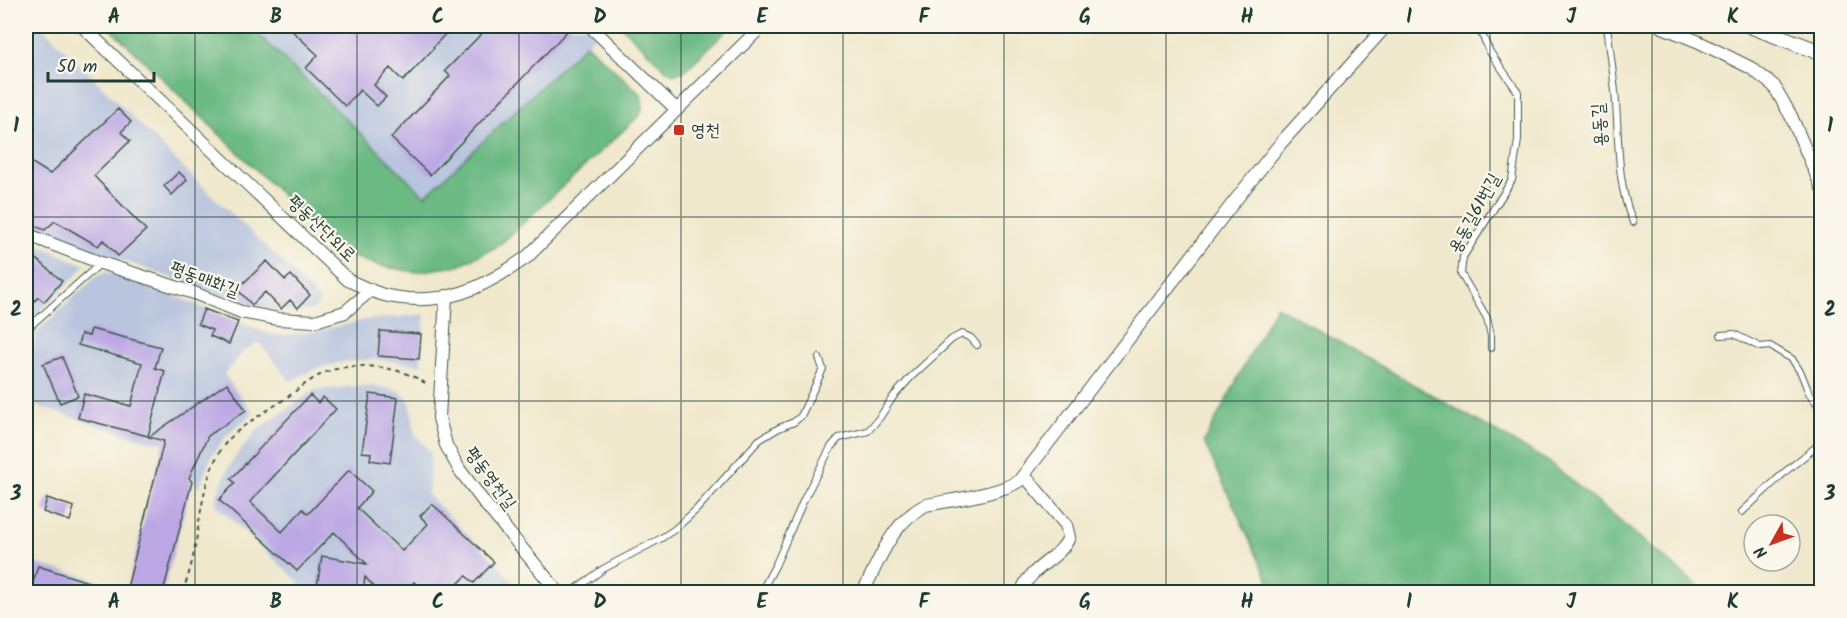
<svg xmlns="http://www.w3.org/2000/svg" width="1847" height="618" font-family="Kalam,'Poor Story',sans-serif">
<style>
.industrial{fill:#b9c5de}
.forest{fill:#6cba84;stroke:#467c5c;stroke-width:1.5}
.building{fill:#bba7e4}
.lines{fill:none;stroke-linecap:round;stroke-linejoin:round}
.service-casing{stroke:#3e574b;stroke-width:8}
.minor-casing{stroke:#3e574b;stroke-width:14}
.tertiary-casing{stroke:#3e574b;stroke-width:17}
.path{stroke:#3e574b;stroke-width:2;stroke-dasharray:4.5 4.5;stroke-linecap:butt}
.service{stroke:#fff;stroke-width:6}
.minor{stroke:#fff;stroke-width:12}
.tertiary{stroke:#fff;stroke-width:15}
.grid{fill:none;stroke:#1f3d34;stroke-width:1.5;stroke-opacity:0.55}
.poi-dot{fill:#c8321e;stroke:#fbf7ec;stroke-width:2}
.labels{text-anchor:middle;stroke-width:4.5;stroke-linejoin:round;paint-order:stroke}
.street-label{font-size:18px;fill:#1f3d34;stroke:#fbf7ec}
.poi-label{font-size:18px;fill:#1f3d34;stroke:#fbf7ec;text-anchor:start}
.neatline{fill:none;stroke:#1f3d34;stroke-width:2}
.grid-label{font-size:20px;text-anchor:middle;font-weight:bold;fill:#1f3d34}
</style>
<rect width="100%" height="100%" fill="#fbf7ec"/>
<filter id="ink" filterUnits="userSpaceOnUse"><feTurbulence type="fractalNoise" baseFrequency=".0167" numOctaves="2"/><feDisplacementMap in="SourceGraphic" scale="12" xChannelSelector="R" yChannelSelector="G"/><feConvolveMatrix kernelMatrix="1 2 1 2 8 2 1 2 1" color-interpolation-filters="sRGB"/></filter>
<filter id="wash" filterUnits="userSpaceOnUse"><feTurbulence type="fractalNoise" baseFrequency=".008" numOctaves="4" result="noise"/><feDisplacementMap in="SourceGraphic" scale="24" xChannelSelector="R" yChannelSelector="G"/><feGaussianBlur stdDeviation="1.35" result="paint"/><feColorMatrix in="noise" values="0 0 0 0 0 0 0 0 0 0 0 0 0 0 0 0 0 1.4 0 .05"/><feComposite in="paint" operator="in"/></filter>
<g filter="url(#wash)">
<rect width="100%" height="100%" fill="#f0e8cc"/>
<path class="industrial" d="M39,26h2l157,156 73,69 47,47 2,4 -8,8 -23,2 -30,-3 -233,-83v-187z
M250,26h355l-180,171z
M26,240l59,25 -23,25 -36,33z
M106,272l28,8 136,54 17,1 35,-5 44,-10 59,-6 -4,51 -47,-6 -31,3 -25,6 -28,13 -31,-39 -15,9 -20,23 29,39 -26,22 -15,20 -13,33 -31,-44 -20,-3 -115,-36 -1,-45 3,-27 62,-57z
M372,385l28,6 10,11 5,31 16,21 -3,41 70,69 22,28h-226l5,-10 -84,-78 3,-13 13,-28 26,-33 57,-40z
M27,561l117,31h-118z"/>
<path class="forest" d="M108,26h142l175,170 161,-152 55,50 2,13 -3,8 -142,131 -41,20 -42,6 -35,-6 -27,-9 -36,-28z
M621,26h111l-49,46 -10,2 -9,-6z
M1276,306l273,156 156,130h-431l-70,-150z"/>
<g id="blocks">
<path class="building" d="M287,26h166l-20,21 1,1 -31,33 -13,-13 -16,17 12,12 -9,9 -17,-16 -15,16 -39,-38 12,-13z
M489,26h83l-142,149 -39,-37 59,-62 -5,-5z
M118,109l13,13 -10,10 9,9 -36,35 52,54 -28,26 -15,-16 -5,6 -43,-25 -10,9 -19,-7v-64l24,15z
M179,172l8,8 -15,15 -8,-9z
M26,250l36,31 -18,21 -6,-5 -12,15z
M267,261l18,19 6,-5 19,20 -12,13 -8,-8 -9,9 -16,-17 -13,13 -15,-16z
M204,309l34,13 -9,22 -19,-8 2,-6 -14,-6z
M91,329l70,18 -6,21 10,3 -17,65 -70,-18 6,-24 47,12 11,-43 -64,-18 3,-11 8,2z
M380,331l41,3 -2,25 -41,-3z
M62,357l16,39 -18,7 -17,-39z
M227,383l19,27 -38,26 -19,42 3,4 -29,110h-37l38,-151 -15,-4z
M370,394l28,4 -8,65 -20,-3 1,-7 -9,-1z
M310,395l8,8 5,-6 13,12 -86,93 32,30 21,-23 5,5 41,-44 23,21 -15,17 45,43 26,-27 -8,-8 12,-12 8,7 54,51 -20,21 -8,-7 -16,16h-25l-11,-10 -10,10h-25l-14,-15 -2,15 -46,-6 5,-30 45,8 -33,-32 -37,39 -78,-71 16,-17 -4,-4z
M47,498l27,9 -4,14 -27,-9z
M38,566l75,24 -1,2h-82z"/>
</g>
</g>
<g filter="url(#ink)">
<use href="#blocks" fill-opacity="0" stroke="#3e574b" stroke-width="1.5"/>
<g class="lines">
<g class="service-casing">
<path id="service" d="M1478,26l12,26 28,40v48l-6,40 -49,77 -2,17 26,44 4,18v12
M1607,26c3,25 7,51 9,77 3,39 1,83 17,119
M29,327l72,-64
M1721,335l13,-1 26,13 10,-1 22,13 9,14 8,20 13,17
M1742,512l44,-41 36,-29
M565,592h7l31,-23 57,-30 15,-10 21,-19 63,-70 20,-12 15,-6 7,-6 22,-47 -4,-11
M761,592l15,-28 29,-67 26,-50 8,-9 29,-7 12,-14 13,-20 18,-20 41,-38 10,-5 9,4 6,7"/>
</g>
<g class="minor-casing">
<path id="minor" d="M82,26l266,254c13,6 26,13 40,16 57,11 94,-7 139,-39l235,-231
M590,26l87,84
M1660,26l39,16 52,26 23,18 17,30 31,72
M26,234l75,29 93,30 47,19 37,7 37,2 30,-9 26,-22
M446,296l-7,122 7,27 13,24 27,36 72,87
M863,592c16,-31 29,-71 63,-87 25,-5 73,-11 93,-24l211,-274 50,-63 106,-118
M1022,592c6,-25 39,-33 47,-55l-3,-12 -42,-50"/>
</g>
<g class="tertiary-casing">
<path id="tertiary" d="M1751,26l71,27"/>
</g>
<path class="path" d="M26,532v18
M182,592c20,-44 13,-96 37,-139 11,-21 37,-35 55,-47 17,-10 32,-25 50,-33 29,-13 79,-7 104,12"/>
<use href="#service" class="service"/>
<use href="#minor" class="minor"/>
<use href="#tertiary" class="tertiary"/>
</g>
</g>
<path class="grid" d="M195,26v566M357,26v566M519,26v566M681,26v566M843,26v566M1004,26v566M1166,26v566M1328,26v566M1490,26v566M1652,26v566M26,217h1796M26,401h1796"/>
<rect class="poi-dot" x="673" y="124" width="12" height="12" rx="3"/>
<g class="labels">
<g class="street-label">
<text transform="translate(1599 125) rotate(-94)" y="6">용동길</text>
<text transform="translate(1474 213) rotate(-61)" y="6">용동길61번길</text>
<text transform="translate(322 228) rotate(44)" y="6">평동산단외로</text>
<text transform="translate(205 279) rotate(20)" y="6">평동매화길</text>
<text transform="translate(491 478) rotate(54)" y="6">평동영천길</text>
</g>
<g class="poi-label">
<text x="691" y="136">영천</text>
</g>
</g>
<rect width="1847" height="618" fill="none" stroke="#fbf7ec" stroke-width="66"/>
<g transform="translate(1772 543) rotate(230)"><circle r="28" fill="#fbf7ec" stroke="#a3ada2" stroke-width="1.5"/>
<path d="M0-4.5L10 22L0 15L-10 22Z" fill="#c8321e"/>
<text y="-9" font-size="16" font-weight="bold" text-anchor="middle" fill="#1f3d34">N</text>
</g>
<path d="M48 72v9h106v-9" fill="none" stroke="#1f3d34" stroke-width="3"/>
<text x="57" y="72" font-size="18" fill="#1f3d34" stroke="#fbf7ec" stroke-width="4.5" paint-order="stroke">50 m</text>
<rect x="33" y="33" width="1781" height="552" class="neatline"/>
<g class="grid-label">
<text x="114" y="23">A</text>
<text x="276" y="23">B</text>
<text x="438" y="23">C</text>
<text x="600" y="23">D</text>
<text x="762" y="23">E</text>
<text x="924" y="23">F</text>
<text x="1085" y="23">G</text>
<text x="1247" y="23">H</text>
<text x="1409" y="23">I</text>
<text x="1571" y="23">J</text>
<text x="1733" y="23">K</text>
<text x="16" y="132">1</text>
<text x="1830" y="132">1</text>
<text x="16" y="316">2</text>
<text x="1830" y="316">2</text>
<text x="16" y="500">3</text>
<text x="1830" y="500">3</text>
<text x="114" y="608">A</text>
<text x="276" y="608">B</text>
<text x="438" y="608">C</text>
<text x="600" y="608">D</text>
<text x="762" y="608">E</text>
<text x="924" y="608">F</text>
<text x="1085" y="608">G</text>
<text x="1247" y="608">H</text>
<text x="1409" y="608">I</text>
<text x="1571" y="608">J</text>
<text x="1733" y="608">K</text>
</g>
</svg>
